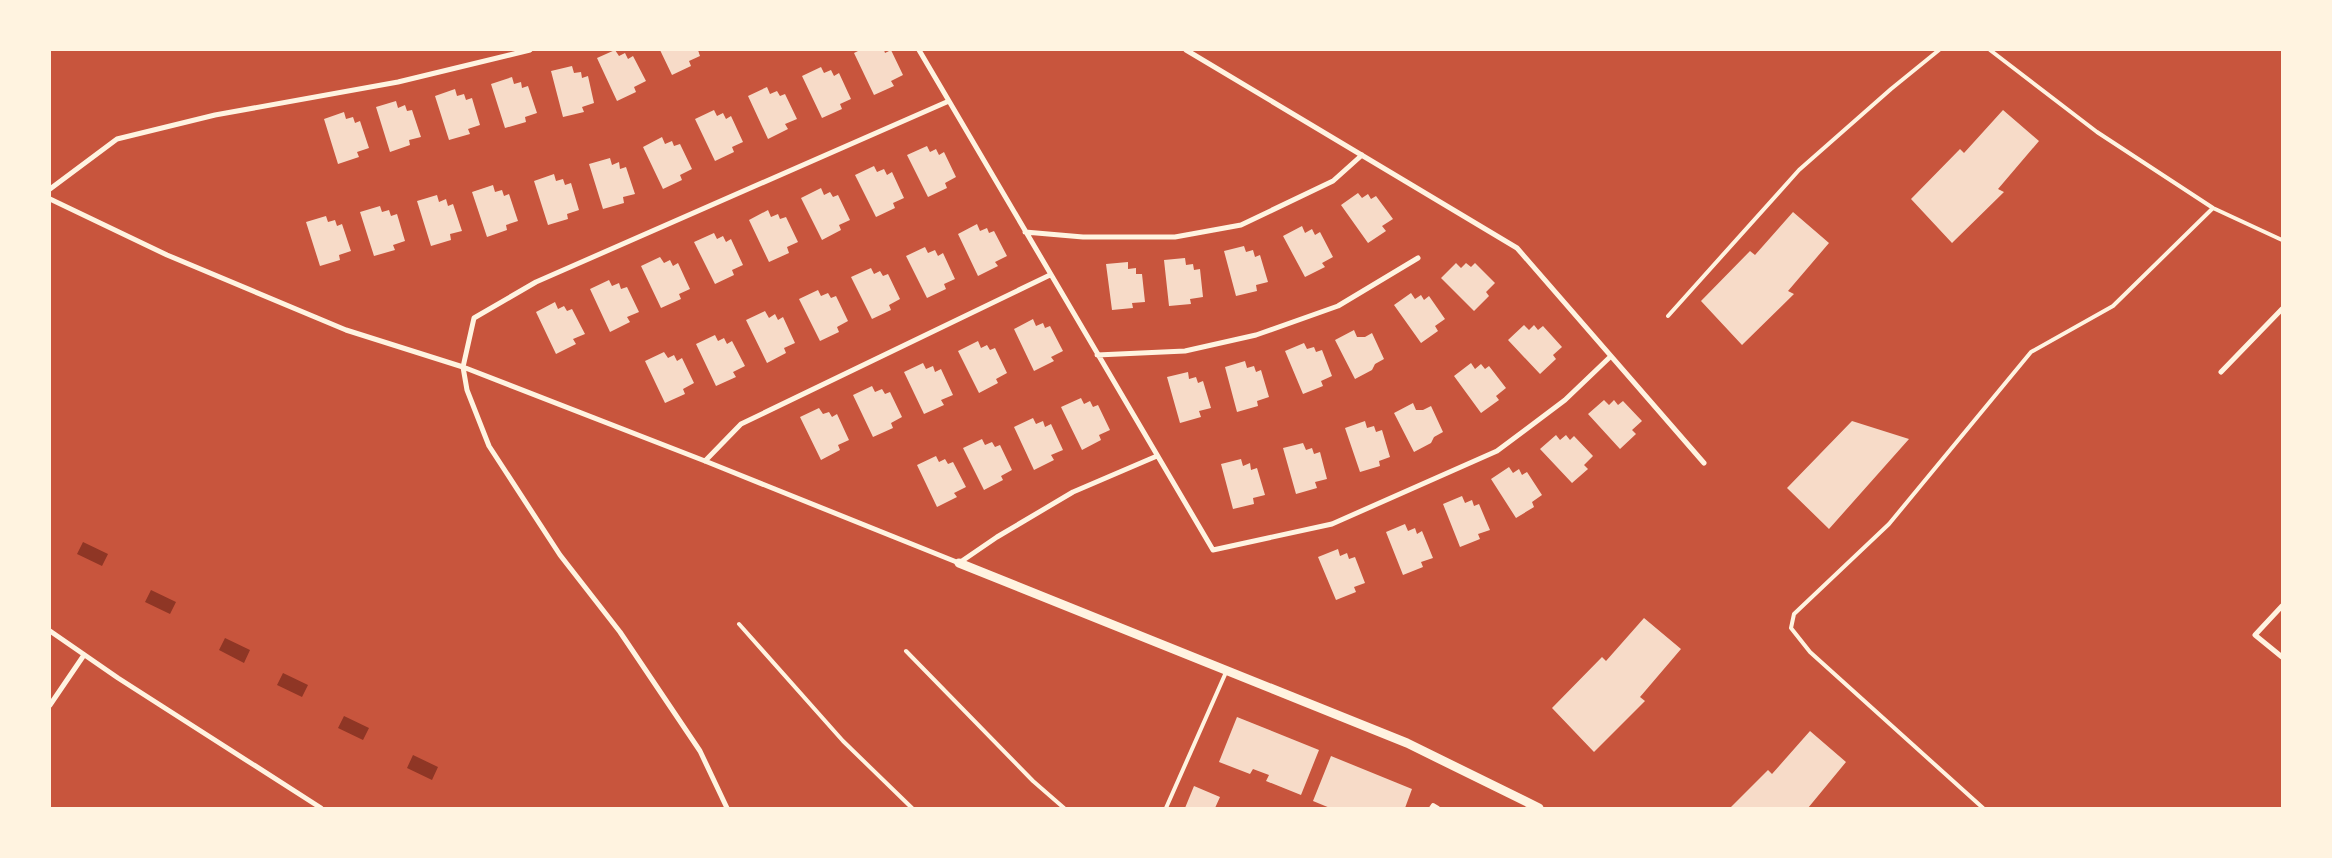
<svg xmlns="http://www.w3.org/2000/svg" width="2332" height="858" font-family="Overpass,sans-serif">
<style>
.water{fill:#8f3625}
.building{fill:#f7dbc8}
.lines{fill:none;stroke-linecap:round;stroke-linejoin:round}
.service{stroke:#fff3e0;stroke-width:4}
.minor{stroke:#fff3e0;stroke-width:5}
.tertiary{stroke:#fff3e0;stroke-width:9}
</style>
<rect width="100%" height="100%" fill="#c8553d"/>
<path class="water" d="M83,542l25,12 -6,12 -25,-12z
M151,590l25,12 -6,12 -25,-12z
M225,638l25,12 -6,13 -25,-13z
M283,673l25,12 -6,12 -25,-12z
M344,716l25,12 -6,12 -25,-12z
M413,755l25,12 -6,13 -25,-12z"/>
<path class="building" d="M615,50l4,6 6,-3 3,6 5,-3 13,25 -12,6 2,5 -19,9 -20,-43z
M660,50h38l2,6 -11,5 2,5 -19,9z
M860,50h24l1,3 6,-3 12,25 -12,6 3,5 -20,9 -20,-42z
M572,66l2,7 7,-1 1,6 6,-2 6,27 -12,4 2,5 -21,5 -12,-46z
M821,67l3,6 7,-3 3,6 5,-3 12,26 -11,5 2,5 -20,9 -20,-42z
M512,77l2,7 7,-2 1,6 6,-2 9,27 -12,4 1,5 -21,6 -14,-44z
M767,87l3,7 7,-3 3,5 5,-2 12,25 -12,5 3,5 -20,10 -20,-43z
M455,89l2,7 7,-2 2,6 6,-2 8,27 -12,4 2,5 -21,6 -14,-44z
M396,101l2,7 7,-3 2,6 5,-1 9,27 -12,3 1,5 -20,7 -14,-45z
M714,110l3,6 6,-3 3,6 5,-3 12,26 -11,5 2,5 -19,9 -20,-42z
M2003,110l36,31 -41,48 6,3 -52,51 -41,-44 49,-50 4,4z
M344,112l2,7 7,-2 2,6 5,-2 9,27 -12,4 2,5 -21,7 -14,-45z
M662,137l3,7 7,-3 2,5 6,-2 12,25 -12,6 2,5 -19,9 -20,-42z
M927,146l3,6 6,-3 3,6 5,-3 12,25 -11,6 2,5 -19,9 -21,-42z
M610,158l2,7 7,-3 1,7 6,-2 9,27 -12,3 1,6 -21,6 -14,-45z
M874,166l3,6 7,-3 3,6 5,-3 12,26 -11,5 2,5 -19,9 -21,-42z
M554,174l2,7 7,-2 2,6 6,-2 8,27 -12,4 1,5 -20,6 -14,-44z
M493,185l2,7 7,-2 2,6 5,-2 9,27 -12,4 1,5 -20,7 -15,-45z
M821,188l3,7 6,-3 3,5 5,-2 12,25 -11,5 2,5 -19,10 -21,-42z
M1358,193l4,5 6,-4 3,5 5,-3 17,23 -11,7 4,5 -18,12 -27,-38z
M437,195l2,7 7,-3 2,7 5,-2 9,27 -12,3 1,6 -20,6 -14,-45z
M380,206l2,6 7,-2 2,6 6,-2 8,27 -12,4 2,5 -21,6 -14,-44z
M768,210l3,7 7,-3 2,5 6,-2 12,25 -11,5 2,6 -20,9 -20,-42z
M1793,212l36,31 -41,48 6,3 -52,51 -41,-44 49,-50 5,4z
M326,216l2,6 7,-2 2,6 5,-2 9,27 -12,4 1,5 -20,6 -14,-44z
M977,224l3,7 7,-3 2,5 5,-2 13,25 -12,6 3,4 -20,10 -20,-42z
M1302,226l3,7 7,-4 3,6 5,-3 13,25 -11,6 3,4 -20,10 -22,-41z
M714,233l3,6 6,-3 3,6 5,-3 12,26 -11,5 2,5 -19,9 -21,-42z
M1244,246l2,6 7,-2 2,7 5,-2 8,27 -12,3 1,6 -21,5 -12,-45z
M925,247l3,6 7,-3 3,6 5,-3 12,26 -11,5 2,5 -19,9 -21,-42z
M660,257l4,6 6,-3 3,6 5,-3 12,26 -11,5 2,5 -20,9 -20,-42z
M1185,258l1,7 7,-1 1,6 6,-1 3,28 -13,2 1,5 -22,2 -5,-46z
M1128,262v7l8,-1v6h6l3,28 -13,1 1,5 -21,2 -6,-46z
M1456,263l5,5 5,-5 5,4 4,-4 20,20 -9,9 3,4 -15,15 -33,-33z
M871,268l3,6 6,-3 3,5 5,-2 12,25 -11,6 2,5 -19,9 -21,-42z
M609,280l3,6 7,-3 2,6 6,-2 12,25 -12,5 3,5 -20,10 -20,-43z
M818,290l3,6 7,-3 3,5 5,-2 12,25 -11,6 2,5 -19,9 -21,-42z
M1411,293l4,6 6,-4 3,5 5,-4 16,23 -10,7 3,5 -17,12 -27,-38z
M555,302l3,7 6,-3 3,5 5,-2 13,25 -12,5 3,5 -20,10 -20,-42z
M765,311l4,7 6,-4 3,6 5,-3 12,26 -11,5 2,5 -19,10 -21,-43z
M1033,319l3,7 7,-3 2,5 5,-2 13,25 -12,6 3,4 -20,10 -20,-42z
M1524,325l5,5 5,-5 4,5 5,-4 19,21 -9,8 3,4 -16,15 -32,-34z
M1354,330l3,7h8l7,-4 12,26 -9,5 -3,6 -17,9 -20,-39z
M715,335l3,6 6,-3 3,6 5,-3 13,25 -12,6 3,5 -20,9 -20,-42z
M978,341l3,7 6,-3 3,5 5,-2 12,25 -11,6 2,4 -19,10 -21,-42z
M1304,343l3,6 7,-2 2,5 6,-2 10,26 -11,5 2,5 -20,8 -18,-43z
M664,352l4,6 6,-3 3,6 5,-3 12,25 -11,6 2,5 -20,9 -20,-42z
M1245,361l2,7 7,-2 2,6 5,-2 8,27 -12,4 1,5 -21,6 -12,-45z
M923,363l3,6 7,-3 2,6 6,-3 12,26 -12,5 3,5 -20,9 -20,-42z
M1471,363l4,6 6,-5 4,5 4,-3 17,22 -10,8 3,4 -18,13 -27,-37z
M1188,372l1,7 7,-2 2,6 5,-2 8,27 -12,3 2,6 -21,6 -13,-46z
M872,386l3,6 7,-3 3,5 5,-2 12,25 -11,6 2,5 -20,9 -20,-42z
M1081,398l3,6 6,-3 3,6 5,-2 12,25 -11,5 2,5 -19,10 -21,-43z
M1604,400l5,5 5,-5 4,5 5,-4 19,20 -10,9 4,4 -16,15 -32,-35z
M1413,403l3,7h7l8,-4 12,26 -9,5 -3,6 -17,9 -20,-39z
M819,408l4,6 6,-2 3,5 5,-3 12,26 -11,5 2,5 -19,10 -21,-43z
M1033,418l3,6 7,-3 2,6 6,-3 12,26 -12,5 3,5 -20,10 -20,-43z
M1365,421l2,7 7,-2 2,6 6,-2 8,27 -11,4 1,5 -20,6 -15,-44z
M1852,421l57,18 -80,90 -42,-41z
M1556,435l4,5 6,-5 4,5 4,-4 19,20 -9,9 4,4 -16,14 -32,-34z
M982,439l3,6 7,-3 3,5 5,-2 12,25 -11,6 2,4 -19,10 -21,-42z
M1303,443l3,7 6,-2 2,6 6,-2 7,27 -12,3 2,6 -21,6 -13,-46z
M936,456l3,6 6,-3 3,5 5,-2 13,25 -12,6 3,4 -20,10 -20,-42z
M1241,459l2,7 7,-3 1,7 6,-2 8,27 -12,3 1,6 -21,5 -12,-45z
M1509,467l4,6 6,-4 3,6 5,-3 15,23 -10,7 2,5 -18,11 -25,-39z
M1462,496l3,7 7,-3 2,6 5,-2 11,26 -12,4 2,5 -20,8 -17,-43z
M1405,524l3,7 7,-3 2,6 5,-3 11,27 -12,4 2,5 -20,8 -17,-43z
M1338,549l2,7 7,-3 2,6 6,-2 10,26 -11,4 2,5 -20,8 -18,-43z
M1644,618l37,31 -41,48 5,4 -51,51 -42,-44 50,-51 4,4z
M1237,717l82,33 -18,45 -35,-14 3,-6 -16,-6 -3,5 -31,-12z
M1810,731l36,31 -38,46h-78l38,-38 4,4z
M1331,756l81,33 -7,19h-75l-17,-7z
M1194,786l26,11 -5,11h-30z"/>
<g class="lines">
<path class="service" d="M1990,50l107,82 116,76 69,32
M1668,316l131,-146 92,-81 48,-39
M739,624l104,117 69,67
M906,651l127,130 31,27
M1166,808l61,-138
M1431,808l2,-3 5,3
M1983,808l-173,-156 -19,-24 3,-14 95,-90 142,-172 82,-46 100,-98"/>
<path class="minor" d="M919,50l294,500 119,-26 165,-73 68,-51 45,-43
M1186,50l331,198 187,215
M50,189l67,-50 98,-24 183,-33 132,-32
M50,199l117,56 179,75 117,37 242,94 254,102 38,-26 76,-45 84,-36
M1025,232l58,5h92l66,-12 92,-44 29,-26
M1097,355l88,-4 71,-16 82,-29 80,-48
M2221,372l61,-63
M705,461l36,-37 309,-149
M2282,606l-27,29 27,22
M50,631l68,47 203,130
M50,705l34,-50
M727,808l-27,-57 -80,-119 -60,-77 -71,-109 -22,-56 -4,-23 11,-49 62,-36 413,-181"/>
<path class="tertiary" d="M959,563l448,180 132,65"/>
</g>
<rect width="2332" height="858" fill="none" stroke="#fff3e0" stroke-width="102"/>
</svg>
